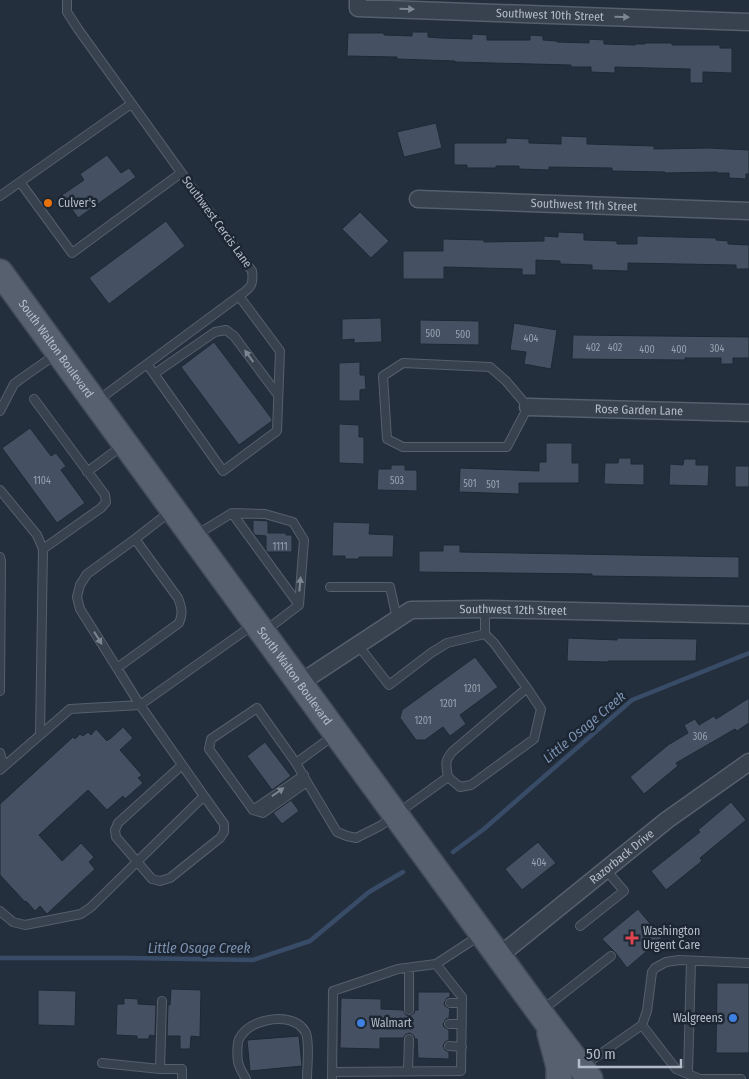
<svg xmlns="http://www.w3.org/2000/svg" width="749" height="1079" font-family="'Fira Sans Condensed',sans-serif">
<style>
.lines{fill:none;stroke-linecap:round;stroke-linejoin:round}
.stream{stroke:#394c67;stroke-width:4.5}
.building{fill:#455162;stroke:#1f2835}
.service-casing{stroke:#565f6c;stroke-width:10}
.minor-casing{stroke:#565f6c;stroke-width:19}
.primary-casing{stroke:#414a57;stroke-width:28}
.service{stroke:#38414e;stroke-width:8}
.minor{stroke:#38414e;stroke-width:16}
.primary{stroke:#56606e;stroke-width:25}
.oneway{fill:#7c8592}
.food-dot{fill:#e8710a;stroke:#1d2633;stroke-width:2}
.health-dot{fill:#e0444e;stroke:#1d2633;stroke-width:2}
.shop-dot{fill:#3f7fe0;stroke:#1d2633;stroke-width:2}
.labels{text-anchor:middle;stroke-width:5;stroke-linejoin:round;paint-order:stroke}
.number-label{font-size:10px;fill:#98a1af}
.street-label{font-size:12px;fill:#b4bcc9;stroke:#1d2633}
.poi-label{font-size:12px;fill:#b4bcc9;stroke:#1d2633;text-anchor:start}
.water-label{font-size:14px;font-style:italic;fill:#7c92b1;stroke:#1d2633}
</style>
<rect width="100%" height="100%" fill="#242f3e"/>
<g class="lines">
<path class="stream" d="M453,852l31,-23 148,-129 117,-47
M0,958h128l125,2 57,-19 59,-49 34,-20"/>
</g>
<path class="building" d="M412,32h16v5l13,1 31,1v-5l15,1v5h43v-5l13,1v4l14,1v1l32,1v-4l15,1v4l31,1v-1h10v-1h27v2h48v3h12v25l-29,-1v11h-13v-14l-75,-2v6l-24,-1v-5h-20v-2l-116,-3v-1l-58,-2v-2l-50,-1 1,-23h36v2l28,1z
M436,123l6,25 -38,9 -7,-25z
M561,136l26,1v7l67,2v3l54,-1 41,2v24h-3v5l-17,-1v-5h-12v-1l-52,1v-1l-53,-1v-3l-63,-1v3l-30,-1v-3h-23v2h-29v-3h-13v-22h52v-5l23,1v4l32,1z
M107,155l14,18 8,-5 7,9 -58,41 -16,-23 22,-15 -4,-6z
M360,212l29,29 -18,17 -29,-29z
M166,221l19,25 -76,58 -20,-26z
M558,232l26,1v7l33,1v3h20v-8l79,2v2l12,1v3l21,1v24h-13v-4l-108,-2v8l-36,-1v-5l-32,-1v-3l-24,-1v15h-14v-6l-78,-2v12h-41v-28h40v-12l41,1v2l60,-1v-5l14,1z
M381,318l1,24 -28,1v-4l-12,1v-21z
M420,320l59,1v24l-59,-1z
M514,323l43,7 -6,39 -27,-5 2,-12 -16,-2z
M573,335l176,2v21h-16v6h-12v-6h-36v2l-113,-1z
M214,342l58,77v2l-33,24 -58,-78z
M360,362v13h5l1,14 -6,1v11h-21v-38z
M339,424l20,1v12h5v27l-25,-1z
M30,428l21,28 5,-3 10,13 -5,4 24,33 -28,20 -55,-75z
M546,443h26v20h7v20h-60v11l-60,-2 1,-24 79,3v-9h7z
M619,458h12v6h13v21l-40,-1 1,-21h13z
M684,459h12v6h13l-1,21 -39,-1 1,-21 13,1z
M391,465h14v5h12v21l-40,-1 1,-21h13z
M735,466h14v21h-14z
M253,520l15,1v12h18v2h6v17h-25l-1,-2v-14l-11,-1 -2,-3z
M333,522l37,1 -1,11 25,1 -1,22h-34v2h-14v-3h-13z
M443,545h17v7l279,5v21l-147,-2v-2l-173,-2v-21h24z
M568,638l49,2v-2l80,1 -1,22h-88v1l-41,-1z
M475,657l23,30 -38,28 6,9 -16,12 -7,-9 -18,13h-9l-16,-22 2,-8z
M749,698v25l-12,8 -2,-2 -59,34 2,3 -34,28 -14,-17 38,-32 20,-12 -4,-8 11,-6 4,6 15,-9 2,3z
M123,727l10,11 -13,12 22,25 -4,3 5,5 -18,16 -2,-3 -16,14 -19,-20 -49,45 23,26 19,-18 13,14 -5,5 6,7 -48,45 -7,-8 -5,5 -9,-10 -1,1 -25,-27v-71l73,-67 2,2 5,-5 3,2 5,-4 3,3 5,-6 11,12 2,-2h1z
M265,742l26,34 -19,14 -25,-34z
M291,800l8,11 -17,13 -9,-11z
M731,802l15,18 -46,38 2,3 -36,29 -15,-19 49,-39 -2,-2z
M538,842l18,21 -34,27 -17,-21z
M638,909l24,29 -35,30 -12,-16 -13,-13z
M717,983h32v70h-33z
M171,989l30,1 -1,47 -9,-1 -1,13h-10v-13h-13l1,-31h2z
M38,990l38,1 -1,35 -37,-1z
M418,992h32v5l-3,1 -3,5 1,3 5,3 -1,9 -3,1 -3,5 1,3 5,3v10l-4,2 -2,4 2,4 4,2v7l-31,-1 -1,-19h-2l-1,-3 -4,-3 -4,1 -3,4h-23v11l-40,-1 1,-50 40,1v10l22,1 3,5 3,1 5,-3 1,-3h3z
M124,998l14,1v5l18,1 -1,31 -5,-1 -1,1v3h-12v-3l-21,-1 1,-31h7z
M299,1036l3,30 -52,5 -3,-31z"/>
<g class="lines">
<g class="service-casing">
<path id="service" d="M67,0v12l11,17 174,242c2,15 -2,17 -13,25l-142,105
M20,182l52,71 109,-80
M0,196l131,-92
M403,363l87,4 16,14 22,26 -21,40h-104l-16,-8 -4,-63z
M147,364l76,107 54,-40 3,-80 -41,-55
M154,374l61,-42 11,-2 8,6 44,59
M34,399l71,96 1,7 -5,6 -58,41
M0,411l14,-27 8,-6 33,-23
M87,472l35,-26
M0,490l37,45 6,14 -3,185
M232,513l67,92
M196,535l36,-22 33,1 28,8 11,18 -5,65 -34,26
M0,557l1,4 -1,130
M330,587h60l7,32
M358,645l31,40 42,-32 16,-10 38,-9
M117,668l-37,-59 -3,-12 3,-12 7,-11 48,-35
M257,708l39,55 11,19 -44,31 -10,-3 -44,-61 2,-10z
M0,753l4,13
M296,763l37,-27
M182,765l-64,58 -3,7 1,7 36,42 8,2 10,-3 50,-40 4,-6v-8l-20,-28
M0,770l70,-61 70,-4 113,-80
M448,777l12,10 11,-2 63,-46 7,-30 -14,-21
M307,782l30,50 10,4 9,2 24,-12 68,-49c-2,-12 -4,-16 5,-26l74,-63 -33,-45 -9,-9v-25
M253,810l51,-35
M0,911l13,11 12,3 56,-11 10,-7 113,-111 -64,-91 -23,-37 62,-45c4,-9 3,-15 -1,-25l-43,-59 36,-28
M580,926l44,-35 -18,-21
M409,968v42
M450,1003h12
M541,1011l70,-55
M449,1024h13
M642,1025l34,44 24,10h41
M449,1046l13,1
M102,1063l58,6h22v10
M583,1066l59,-41 5,-14 5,-39 3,-4 11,-6 13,-2 70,3
M160,1069l2,-68
M408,1071l1,-32
M332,1072l129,-1 1,-74 -26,-33
M688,1073l3,-112
M246,1079c-3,-5 -7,-12 -8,-17 -1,-6 -1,-18 1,-23 10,-19 42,-25 59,-15 3,2 6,5 8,9 4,12 1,33 1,46
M332,1079l1,-88 65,-22 38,-5 43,-28"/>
</g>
<g class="minor-casing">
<g id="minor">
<path id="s1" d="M358,0v8l391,14"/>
<path id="s2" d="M418,199l331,12"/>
<path id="s3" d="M528,407l221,6"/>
<path id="s4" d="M300,683l111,-73 74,-1 264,6"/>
<path id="s5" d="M499,956l168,-136 82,-58"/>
</g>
</g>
<g class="primary-casing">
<g id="primary">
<path id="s6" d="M0,272l546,749 44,58"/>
<path d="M550,1033l9,34v12"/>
</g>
</g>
<use href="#service" class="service"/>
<use href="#minor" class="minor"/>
<use href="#primary" class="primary"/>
</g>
<defs><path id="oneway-solid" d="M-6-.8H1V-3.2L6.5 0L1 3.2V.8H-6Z" transform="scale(1.25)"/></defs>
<g class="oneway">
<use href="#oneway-solid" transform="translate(407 9) rotate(2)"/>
<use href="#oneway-solid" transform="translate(622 17) rotate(2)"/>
<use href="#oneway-solid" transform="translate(249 356) rotate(-126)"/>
<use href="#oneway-solid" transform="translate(300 584) rotate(-85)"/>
<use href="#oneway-solid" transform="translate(98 638) rotate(58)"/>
<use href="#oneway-solid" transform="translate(278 792) rotate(-35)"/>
</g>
<circle class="food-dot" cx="48" cy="203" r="5"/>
<path class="health-dot" d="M629.5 930.5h5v5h5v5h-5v5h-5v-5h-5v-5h5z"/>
<g class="shop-dot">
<circle cx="733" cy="1018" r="5"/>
<circle cx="361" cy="1023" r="5"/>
</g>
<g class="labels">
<g class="number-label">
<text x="433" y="337">500</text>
<text x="463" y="338">500</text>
<text x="531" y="342">404</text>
<text x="593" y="351">402</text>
<text x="615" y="351">402</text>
<text x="717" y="352">304</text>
<text x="647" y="353">400</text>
<text x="679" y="353">400</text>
<text x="42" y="484">1104</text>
<text x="397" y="484">503</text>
<text x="470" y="487">501</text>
<text x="493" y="488">501</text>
<text x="280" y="550">1111</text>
<text x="472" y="692">1201</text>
<text x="448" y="707">1201</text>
<text x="423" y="724">1201</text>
<text x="700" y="740">306</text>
<text x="539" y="866">404</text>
</g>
<g class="street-label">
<text dy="4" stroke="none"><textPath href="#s1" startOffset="200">Southwest 10th Street</textPath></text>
<text dy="4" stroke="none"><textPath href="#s2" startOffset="166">Southwest 11th Street</textPath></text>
<text transform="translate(217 222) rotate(54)" y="4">Southwest Cercis Lane</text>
<text dy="4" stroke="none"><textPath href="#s6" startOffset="95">South Walton Boulevard</textPath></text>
<text dy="4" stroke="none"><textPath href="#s3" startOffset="111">Rose Garden Lane</textPath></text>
<text dy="4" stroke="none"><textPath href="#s4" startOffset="235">Southwest 12th Street</textPath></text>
<text dy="4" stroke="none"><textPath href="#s6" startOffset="500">South Walton Boulevard</textPath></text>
<text dy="4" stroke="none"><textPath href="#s5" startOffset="158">Razorback Drive</textPath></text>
</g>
<g class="poi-label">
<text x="58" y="207">Culver's</text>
<text x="643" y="935">Washington<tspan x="643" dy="14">Urgent Care</tspan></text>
<text x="723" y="1022" text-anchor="end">Walgreens</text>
<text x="371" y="1027">Walmart</text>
</g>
<g class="water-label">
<text transform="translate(584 727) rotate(-40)" y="5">Little Osage Creek</text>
<text x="199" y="953">Little Osage Creek</text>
</g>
</g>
<path d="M579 1059v8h102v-8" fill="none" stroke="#b4bcc9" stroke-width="2.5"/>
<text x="586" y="1059" font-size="15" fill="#b4bcc9" stroke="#1d2633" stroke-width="4" paint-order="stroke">50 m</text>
</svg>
